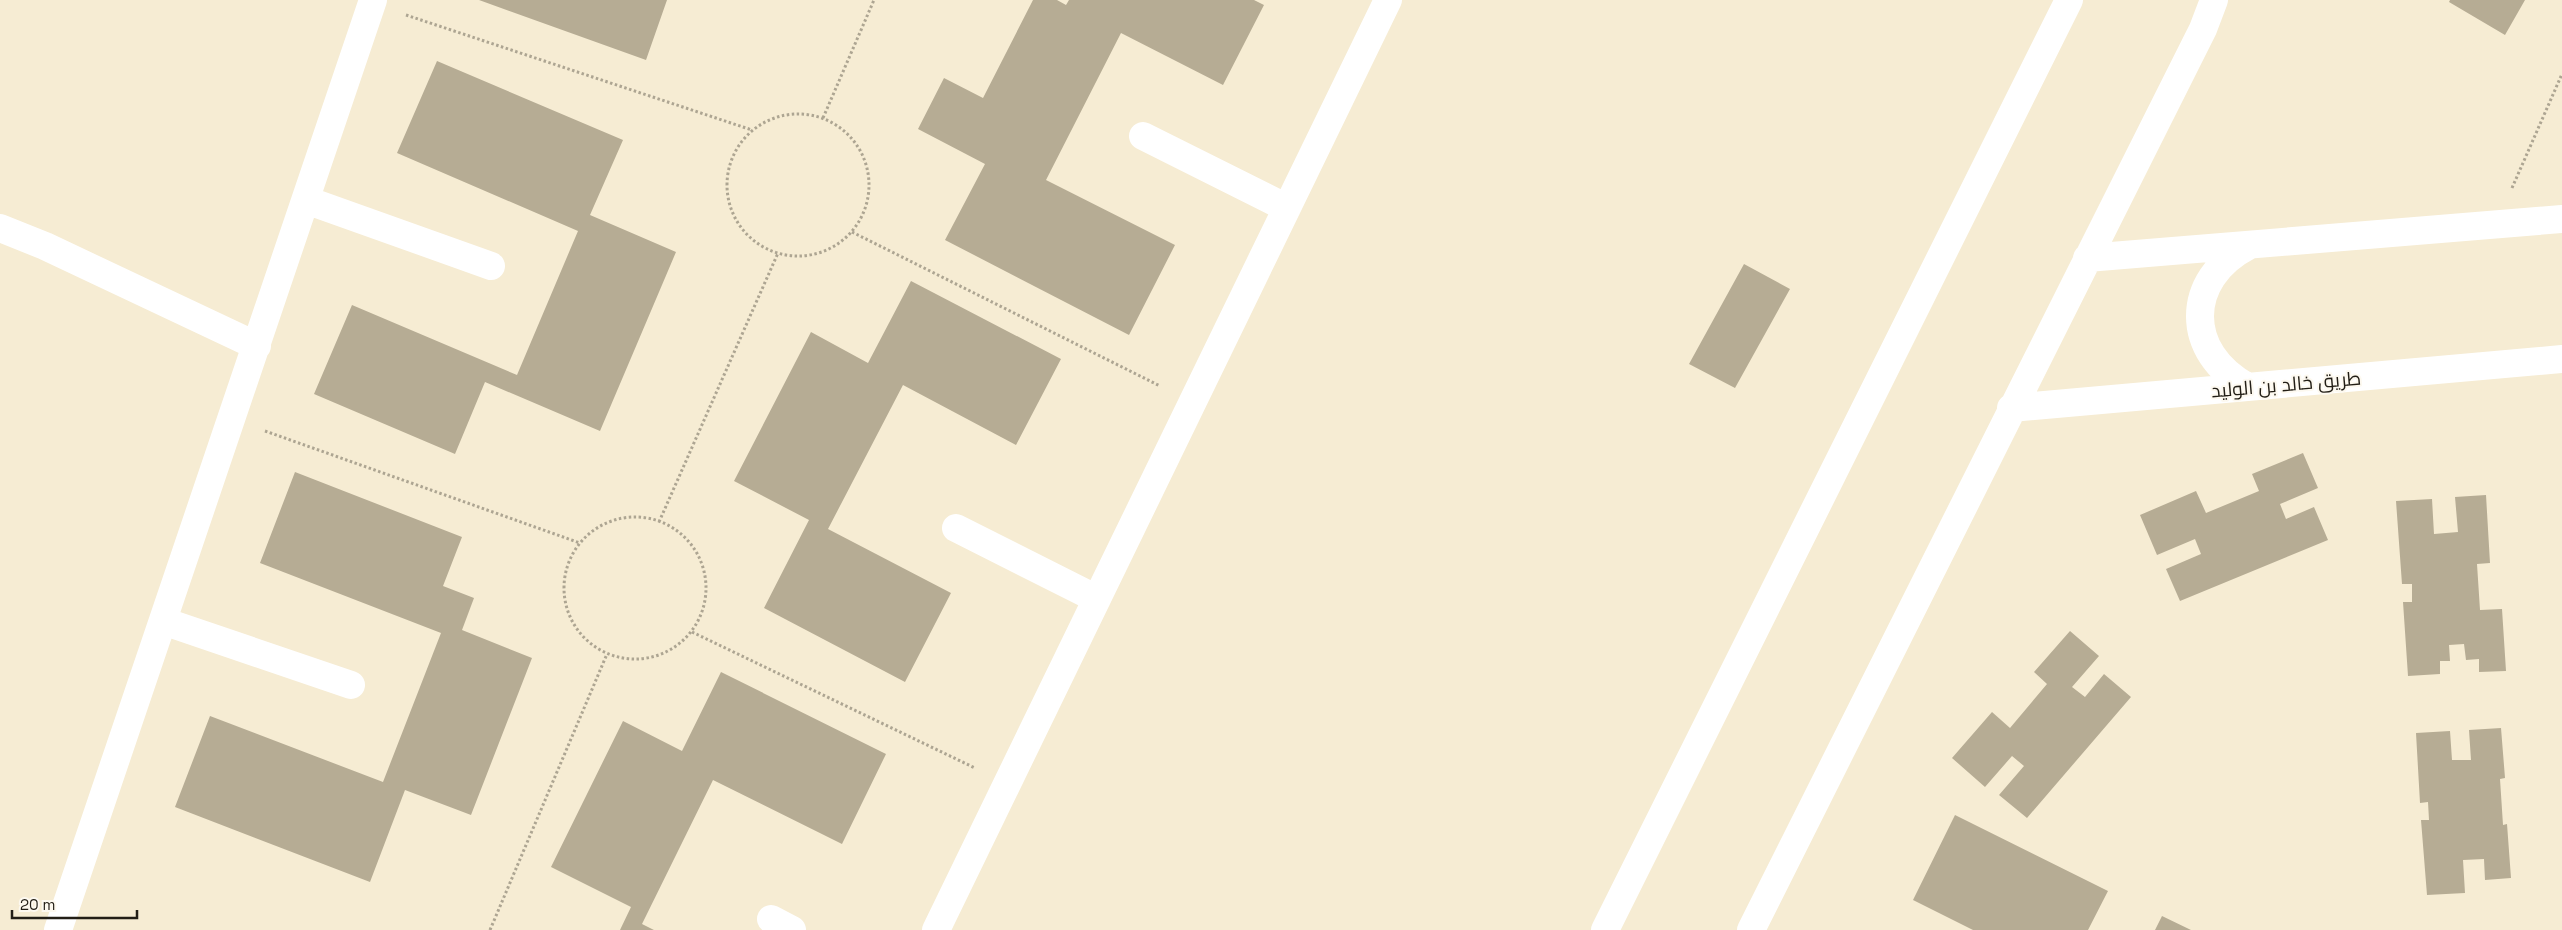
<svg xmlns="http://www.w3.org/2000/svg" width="2562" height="930" font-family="'Space Grotesk',Cairo,sans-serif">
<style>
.building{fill:#b6ac94}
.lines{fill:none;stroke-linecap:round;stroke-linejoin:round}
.path{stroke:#ada592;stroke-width:3;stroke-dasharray:2.5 2.5;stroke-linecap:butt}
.minor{stroke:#fff;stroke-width:28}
.labels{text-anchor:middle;stroke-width:4;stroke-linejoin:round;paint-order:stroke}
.street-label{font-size:19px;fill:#221e16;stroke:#fdf9f0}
</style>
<rect width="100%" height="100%" fill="#f6ecd3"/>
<path class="building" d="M479,0h188l-21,60z
M1033,0h24l9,5 3,-5h185l10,5 -41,80 -102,-52 -75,147 129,65 -46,90 -184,-95 40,-76 -67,-35 26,-51 39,20z
M2450,0h75l-20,35 -56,-33z
M437,61l186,79 -33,75 86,37 -76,179 -115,-49 -30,72 -141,-60 38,-89 165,70 61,-144 -181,-78z
M1744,264l46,25 -55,99 -46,-24z
M911,281l150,78 -45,86 -113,-60 -75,144 123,64 -46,89 -141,-74 45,-88 -75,-39 77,-149 57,31z
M2303,453l15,35 -38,16 6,15 28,-12 14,33 -148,61 -14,-32 35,-15 -6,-15 -38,16 -17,-40 56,-24 10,22 53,-22 -7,-17z
M295,472l167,65 -19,49 31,12 -12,32 70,28 -61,157 -66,-25 -35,92 -195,-75 35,-91 173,66 58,-149 -181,-70z
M2486,495l4,68 -13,1 3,46 22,-1 4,62 -27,1v-13l-13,1 -2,-16 -15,1 1,16h-10v13l-32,2 -5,-74h9v-18h-10l-6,-83 36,-2 2,35 24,-2 -3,-35z
M2070,631l29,25 -27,31 13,10 19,-23 27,23 -104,121 -28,-23 25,-29 -12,-10 -27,31 -33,-29 40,-46 18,16 37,-44 -13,-12z
M721,672l165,82 -44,90 -129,-64 -71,144 12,6h-34l11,-23 -80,-40 72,-146 59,30z
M2501,728l4,50 -5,1 3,46 4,-1 4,54 -26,2 -1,-21 -21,1 2,33 -38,2 -6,-75h8l-1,-18 -8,1 -4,-70 34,-2 2,29h19l-2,-30z
M1955,815l153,76 -20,39h-115l-60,-30z
M2162,916l29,14h-36z"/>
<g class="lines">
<path class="path" d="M406,15l346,115
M727 185a71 71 0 1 1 142 0a71 71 0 1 1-142 0Z
M823,118l51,-118
M2512,188l50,-114
M852,232l308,154
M265,431l315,112
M564 588a71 71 0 1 1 142 0a71 71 0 1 1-142 0Z
M659,522l119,-269
M692,632l283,136
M490,930l117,-276"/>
<path class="minor" d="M1143,136l144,72
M306,200l185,66
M0,228l45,18 212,100
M2248,246c-64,33 -64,107 0,141
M2087,258l475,-39
M2011,408l551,-49
M956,528l141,71
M163,621l188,64
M771,919l21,11
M58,930l315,-930
M936,930l452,-930
M1605,930l464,-930
M1751,930l452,-901 11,-29"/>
</g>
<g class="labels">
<g class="street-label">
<text transform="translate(2286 384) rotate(-5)" y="7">طريق خالد بن الوليد</text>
</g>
</g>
<path d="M12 910v8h125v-8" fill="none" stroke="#221e16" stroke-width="2.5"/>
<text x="20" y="910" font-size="15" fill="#221e16" stroke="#fdf9f0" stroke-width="4" paint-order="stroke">20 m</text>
</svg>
